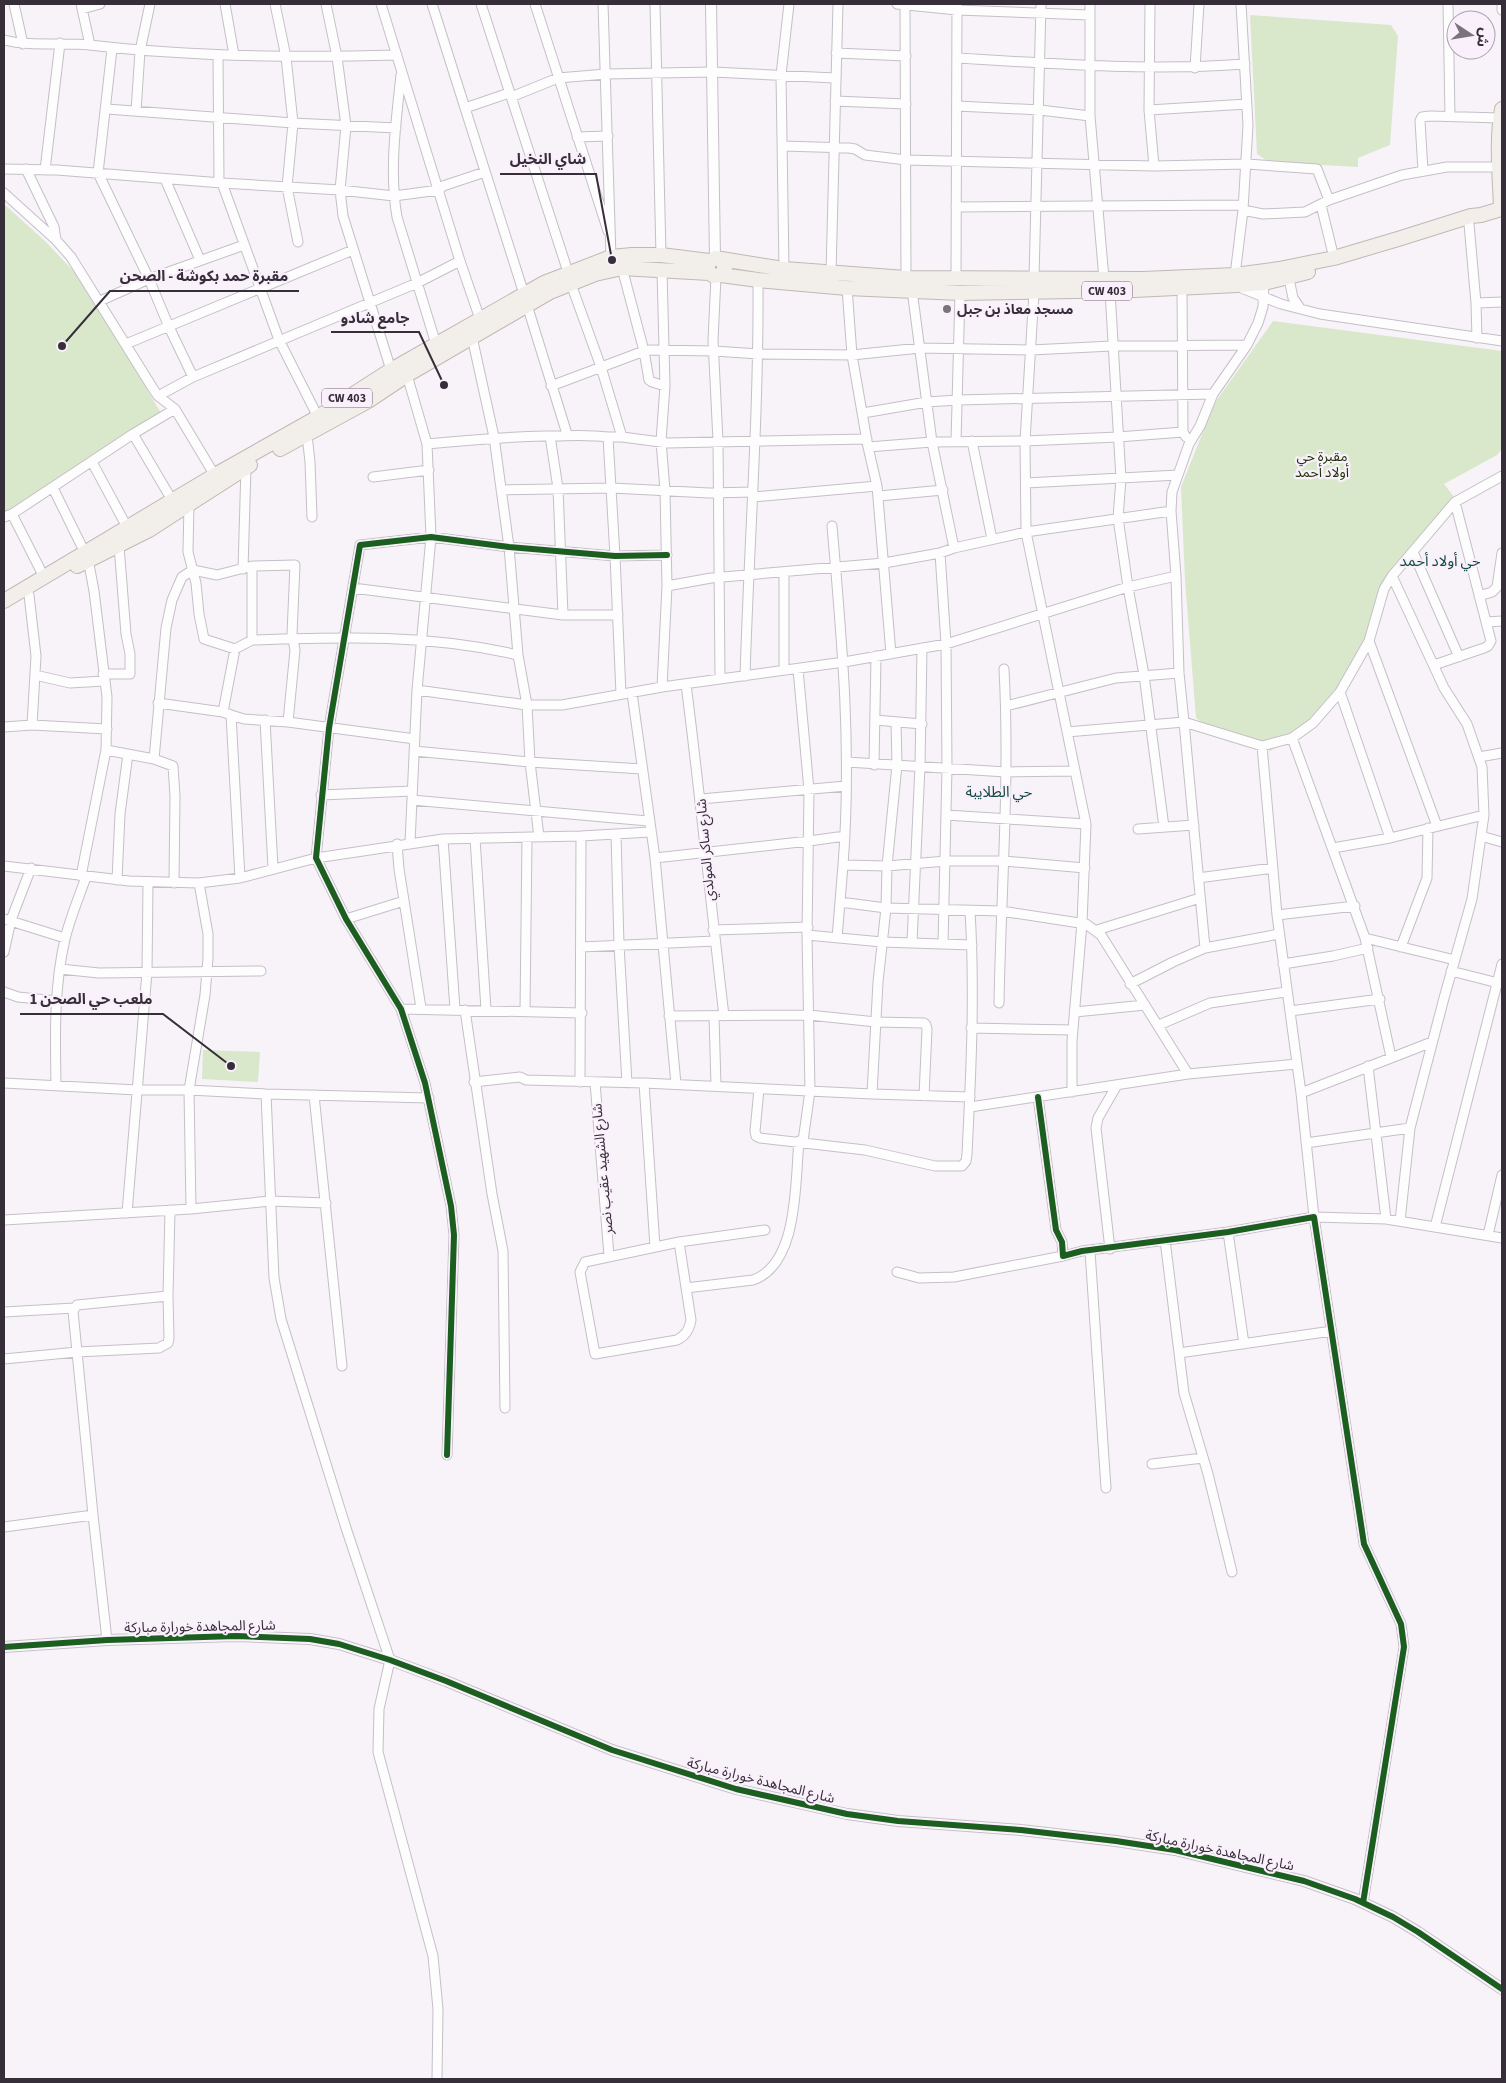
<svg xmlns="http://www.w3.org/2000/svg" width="1506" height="2083" font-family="'Source Sans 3','Noto Sans Arabic',sans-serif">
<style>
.green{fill:#d9e8cb}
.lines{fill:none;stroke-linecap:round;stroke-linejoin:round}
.minor-casing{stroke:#c5bfc7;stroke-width:11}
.tertiary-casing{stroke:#c5bfc7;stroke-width:12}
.primary-casing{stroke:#c0b8b4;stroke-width:16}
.minor{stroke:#fefdfe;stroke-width:9}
.tertiary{stroke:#fefdfe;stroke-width:10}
.primary{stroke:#f2eeea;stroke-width:14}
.cycleway-casing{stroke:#f9f0fc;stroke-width:9}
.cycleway{stroke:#1b5e20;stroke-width:6}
.poi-dot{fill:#7a737c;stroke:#f9f0fc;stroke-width:2}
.labels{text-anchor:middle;stroke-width:4.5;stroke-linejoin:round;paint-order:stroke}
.shield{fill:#f9f0fc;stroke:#706874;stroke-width:1}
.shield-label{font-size:12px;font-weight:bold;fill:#362e39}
.poi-label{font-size:14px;font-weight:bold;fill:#362e39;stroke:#f9f0fc;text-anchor:start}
.park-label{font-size:14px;fill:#1d3206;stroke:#f9f0fc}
.street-label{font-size:14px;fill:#362e39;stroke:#f9f0fc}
.neighbourhood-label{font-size:15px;fill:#114b42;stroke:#f9f0fc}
.leader{fill:none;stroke:#362e39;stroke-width:2}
.callout-dot{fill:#362e39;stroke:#f9f0fc;stroke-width:2}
.callout-label{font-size:15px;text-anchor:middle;font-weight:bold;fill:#362e39;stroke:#f9f0fc;stroke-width:4.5;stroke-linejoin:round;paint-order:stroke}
</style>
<rect width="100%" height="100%" fill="#f8f3f9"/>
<path class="green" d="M1250,15l141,10 7,11 -8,109 -32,13v9l-89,-5 -12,-8z
M4,204l42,38 34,36 81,135 -157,101z
M1273,321l229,30v98l-5,6 -53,29 11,14 -70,83 -18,59 -26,54 -30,35 -41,22 -61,-23 -13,-10 -11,-137 -4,-94 33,-83z
M203,1050l57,2 -2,30 -56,-3z"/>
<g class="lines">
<g class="minor-casing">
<path id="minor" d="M14,4l9,40
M81,4l9,41
M225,4l9,51
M275,4l11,53 7,66 -6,64 11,55
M326,4l11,53 9,69 -6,64 3,26 48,154 16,5 20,69 4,93 -14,153 -7,153
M381,4l79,257 20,58
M432,4l92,290
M481,4l87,268
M535,4l73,227
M603,4l8,253
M655,4l6,251
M897,4l60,6 133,5
M905,4l1,274
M1090,4v112l14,163
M1150,4l-1,106 5,56
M1448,4l2,112
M1502,4v6
M82,9l18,-5
M4,40c28,7 57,2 86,5 102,12 204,13 307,10
M112,49l-14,124 51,106 20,48 24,50
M836,53l70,3
M218,55l1,127
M958,58c96,6 191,13 287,6
M1195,68l4,-64
M401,75c-5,47 -12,96 -4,142l39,127
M511,97l47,-19 48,-4 107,-2 122,6
M835,101l71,3
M957,106l83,4 50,6
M465,108l44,-15
M107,109l186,14 103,5
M1149,110l98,-6
M136,111l4,-60 10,-47
M577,137l31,-1
M783,146l66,2 6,1 10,6 41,5 248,6 93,-2 70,5 12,31
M4,169l53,1 165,13 118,7 54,6 45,-6 4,-4 42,-14
M26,169l28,58 2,13
M45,170l15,-127
M1423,171l-3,-50 2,-4 8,-1 70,2
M165,179l35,81
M222,183l57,157 39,77
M4,193l52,47 15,17 81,130 6,9 17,13 42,70
M1321,205l13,53
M956,207l287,-2
M1243,210l20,4 42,-2 24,-12 73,-25 45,-8h53
M1469,224l7,79 1,35
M622,268l22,83 5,29 3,2 13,4
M784,269l-3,-194 8,-71
M831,273l7,-269
M1288,274l5,24 7,10
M1235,275l8,-65 5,-85 -7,-121
M716,277l-3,63 5,101 2,238
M1034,278l7,-274
M1264,279l-1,28 -5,16 -11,22 -34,49 -13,32 -11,18 -17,48 -1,19 5,65 3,97 5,49 78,24 30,-8 21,-15 27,-31 29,-51 15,-52 8,-13 63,-74 47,-26
M956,280l1,-276
M571,284l30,83 21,70h-14
M1239,287l42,17 39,10 182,27
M847,288l5,67 16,92 9,39 14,168
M1182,289l1,143 3,5
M912,290l20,152 22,106
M1110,291l11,188 -3,39 10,69 16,88 20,152
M1034,292l-9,149 1,91 60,292 -4,99 -10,118v51
M100,301l49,-22 95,-34
M1476,303l26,-1
M527,305l40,129
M472,337l22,100 15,110 9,108 9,50 3,57 9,75
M126,344l227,-94
M551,386l93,-35 7,-1 63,1 45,3 93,1 68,-7 111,2 81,-4 135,-1
M158,396l35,-19 224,-94 43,-22
M863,413l64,-11 31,-2 255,-6
M133,434l39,66
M307,435l3,27 2,55
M622,437l46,6 199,-4
M956,441l4,-148
M972,441l20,98
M427,444c40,-4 79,-7 119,-8 23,0 39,-2 62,1l7,119 6,138
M868,447l64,-5 93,-1 93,-4 65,-5
M92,462l35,65
M373,477l56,-7
M1026,483l152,-8
M53,488l35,71 6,32 13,106 -1,53 -25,126
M501,490l111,-2 97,5 44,-1
M879,496l64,-6
M753,497l124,-11
M189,503l-1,49 8,31 3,31 5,25 31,10
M12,514l32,63
M4,517l8,-3 121,-80 42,-25
M832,526c10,114 20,225 11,339l44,1 59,-5h58l81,7
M1413,552l46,105
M940,553l6,91 1,124 -4,176
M252,566v74c92,-3 175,-6 266,15
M243,569l3,-102
M784,573v97
M1392,576l52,112 23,36 15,43 2,48 -12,84 -28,99 -34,130 -10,93
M667,586l44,-8 173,-15 56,-10 14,-5 72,-16 145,-21
M353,588l210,27 -5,-127 -8,-52
M29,595l7,61 -4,69
M1479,596l13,-4 5,-5 5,-34
M563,615h55
M1487,622l15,-1
M1369,641l68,185
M1434,665l50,-17 4,-2 3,-5 -36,-139
M798,669l11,121 -2,145 3,156 -7,50
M103,674h27v-20l-4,-20 -7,-88
M35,675l35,8 34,-2
M745,676c4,-132 14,-264 13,-396
M686,684c14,110 25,221 38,332
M662,687l5,-101 -2,-96 -4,-49 4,-55 -3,-115
M417,690l110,15h35l100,-18 182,-25 102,-18 182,-57 48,-11
M1340,692l50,146
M632,693l23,165 21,226
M158,703l65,9
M1006,706l110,-28 63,-5
M231,715l13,4 44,3 127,17
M265,720l8,148
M875,720l47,4
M896,722l1,43 -10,101 -1,42 115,3 85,13 15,11 87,139 109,-10
M4,727l28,-2 75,4
M1067,732l117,-10 21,226
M1292,738l73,200 26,119
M1262,746l15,169 24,178 13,124 72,2 116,19
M106,750l48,9 19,7 2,30 -1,87
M414,751l116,11 112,7
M1479,757l23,-4
M154,759l12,-131 6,-28 10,-23 11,-7 24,5 35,-9 43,-1 -3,69 3,16 -7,72
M847,762l159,10 69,-1
M874,765l2,-109
M321,795l91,-4
M701,799l145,-13
M412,800l236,21
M946,815l140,9
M1138,829l56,-4
M616,834l3,111 8,138
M1481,836l21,6
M475,838l11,172
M443,839l12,170
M397,844l2,25 22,139
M1333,848l57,-10 94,-23
M655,858l154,-17 36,-5
M4,866l125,15 70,2 41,-5 76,-20 127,-19 138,-3 69,-4
M240,878l-9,-163 -8,-3 12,-63 17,-9
M1198,878l75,-10
M117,880l3,-66 8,-60
M840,902l46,6 -8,74 -6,112
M1277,915l78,-9
M4,919l61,19
M346,919l58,-18
M713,930l95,-3
M1097,930l103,-32
M807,935l75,7 90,3
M837,938l6,-73
M1365,938l90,22
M912,942l8,-176 2,-118
M581,947l134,-6
M1401,947l26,-69 1,-50
M4,952l7,-32 20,-52
M1283,964l50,-8 35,-8
M60,969l39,4 162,-2
M1451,971l51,13
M1130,984l43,-22 32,-14 74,-14
M4,992l14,5 39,4
M999,1003c2,-112 11,-223 5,-334
M401,1009l181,4
M465,1010l27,184 11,57 2,157
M525,1011l2,-173
M1290,1011l90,-12
M1075,1012l70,-7
M669,1016l140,-1 67,7 48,1 2,2 1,4 -3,67
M714,1016l2,70
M1159,1025l51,-22 76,-11
M971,1028l102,2
M1368,1066l18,153
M474,1082l46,-5 6,3 118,3 228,11 98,3
M580,1082l1,-246
M595,1082l14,174
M4,1083l133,7h52l77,4 163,4
M644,1083l11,164
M56,1084c-1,-48 -2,-98 9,-145 5,-21 14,-42 21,-62
M759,1089l-4,42 1,5 4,2 105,12 70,16h27l4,-5 1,-7c4,-80 8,-162 3,-243
M1301,1093l131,-51
M266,1094l8,184 7,41 65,209 44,132 -11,49 -1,43 55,204 5,53 -1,70
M314,1095l28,271
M1038,1097l18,133 6,12 1,14 19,-5 146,-19 86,-15 50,327 37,80 3,23 -41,256
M970,1107l218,-33
M1306,1143l104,-15
M191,1209l-2,-119 16,-95 3,-37v-24l-9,-51
M127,1213l20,-241 1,-89
M4,1220l187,-11 79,-8 56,2
M1435,1227l67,-263
M1228,1232l16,112
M1488,1235l14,-60
M1165,1240l19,153 24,81 24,98
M679,1242l12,78c-2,10 -5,15 -14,20l-82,14 -15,-82 5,-10 94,-20 86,-12
M1110,1249l-14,-121 2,-10 19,-33
M1090,1251l16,237
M897,1272l22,6 35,-1 109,-21
M686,1288l67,-8c46,-16 42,-99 46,-139
M4,1312l70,-4
M1179,1353l153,-22
M4,1359l73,-7 82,-4 9,-5 1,-5 -1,-42
M447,1455l7,-220 -3,-29 -26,-123 -24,-74 -55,-90 -30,-61 13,-130 31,-183 71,-8 78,10 106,9 52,-1
M1152,1464l51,-6
M93,1515l-20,-204 4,-6 91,-9 2,-86
M4,1527l89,-12 14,125"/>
</g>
<g class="tertiary-casing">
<path id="tertiary" d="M711,4l4,254
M4,1647l103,-7 129,-4 74,3 29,5 51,16 56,21 166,69 124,39 111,25 51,7 123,9 95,11 59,9 129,31 51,18 38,18 25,15 84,57"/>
</g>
<g class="primary-casing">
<path id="primary" d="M722,260l3,8 -4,7 -7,1 -5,-3 -2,-9 8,-6 69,11 122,9 237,1 92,-4 44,-6 55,-11 64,-19 73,-23 10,-1 20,-6c-1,-32 -5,-68 1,-100
M721,275l37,5 89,8 113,5 175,-3 102,-5 27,-2 44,-11
M280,449l88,-48 39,-26 143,-83 45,-18 27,-6 87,5
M77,566l72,-36 101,-65
M4,601l211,-126 103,-58 73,-47 153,-87 67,-26 21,-2h29l48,6"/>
</g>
<use href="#minor" class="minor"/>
<use href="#tertiary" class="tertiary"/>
<use href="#primary" class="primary"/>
<g class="cycleway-casing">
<path id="cycleway" d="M1038,1097l18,133 6,12 1,14 19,-5 146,-19 86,-15 50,327 37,80 3,23 -41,256
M447,1455l7,-220 -3,-29 -26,-123 -24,-74 -55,-90 -30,-61 13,-130 31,-183 71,-8 78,10 106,9 52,-1
M4,1647l103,-7 129,-4 74,3 29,5 51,16 56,21 166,69 124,39 111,25 51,7 123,9 95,11 59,9 129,31 51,18 38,18 25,15 84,57"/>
</g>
<use href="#cycleway" class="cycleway"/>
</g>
<circle class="poi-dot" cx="947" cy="309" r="5"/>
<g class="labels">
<g class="shield">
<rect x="1082" y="281.5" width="50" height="19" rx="4"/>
<rect x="322" y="388.5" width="50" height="19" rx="4"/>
</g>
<g class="shield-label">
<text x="1107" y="295">CW 403</text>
<text x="347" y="402">CW 403</text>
</g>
<g class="poi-label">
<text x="957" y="314">مسجد معاذ بن جبل</text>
</g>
<g class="park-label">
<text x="1322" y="461">مقبرة حي<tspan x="1322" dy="16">أولاد أحمد</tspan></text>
</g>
<g class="street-label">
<text transform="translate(705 850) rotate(-95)" y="5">شارع ساكر المولدي</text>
<text transform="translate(602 1169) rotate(-95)" y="5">شارع الشهيد عقيب نصر</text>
<text transform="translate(200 1626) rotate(-1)" y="5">شارع المجاهدة خورارة مباركة</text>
<text transform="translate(761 1780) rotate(14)" y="5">شارع المجاهدة خورارة مباركة</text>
<text transform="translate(1220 1850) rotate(12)" y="5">شارع المجاهدة خورارة مباركة</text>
</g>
<g class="neighbourhood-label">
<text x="1440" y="566">حي أولاد أحمد</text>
<text x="999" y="797">حي الطلايبة</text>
</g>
</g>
<path class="leader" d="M612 260L596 174H500M62 346L110 291H299M444 385L419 332H331M231 1066L163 1014H20"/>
<g class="callout-dot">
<circle cx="612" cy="260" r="5"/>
<circle cx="62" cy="346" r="5"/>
<circle cx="444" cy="385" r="5"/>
<circle cx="231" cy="1066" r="5"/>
</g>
<g class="callout-label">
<text x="548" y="164">شاي النخيل</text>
<text x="204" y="281">مقبرة حمد بكوشة - الصحن</text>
<text x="375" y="323">جامع شادو</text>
<text x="91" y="1004">ملعب حي الصحن 1</text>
</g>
<rect width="1506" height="2083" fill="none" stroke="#362e39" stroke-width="10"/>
<g transform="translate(1471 35) rotate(102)"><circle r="24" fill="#f9f0fc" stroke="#aba2ae"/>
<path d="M0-4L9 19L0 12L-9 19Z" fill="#7a737c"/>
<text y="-8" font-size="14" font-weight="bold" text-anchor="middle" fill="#362e39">ش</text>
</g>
</svg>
